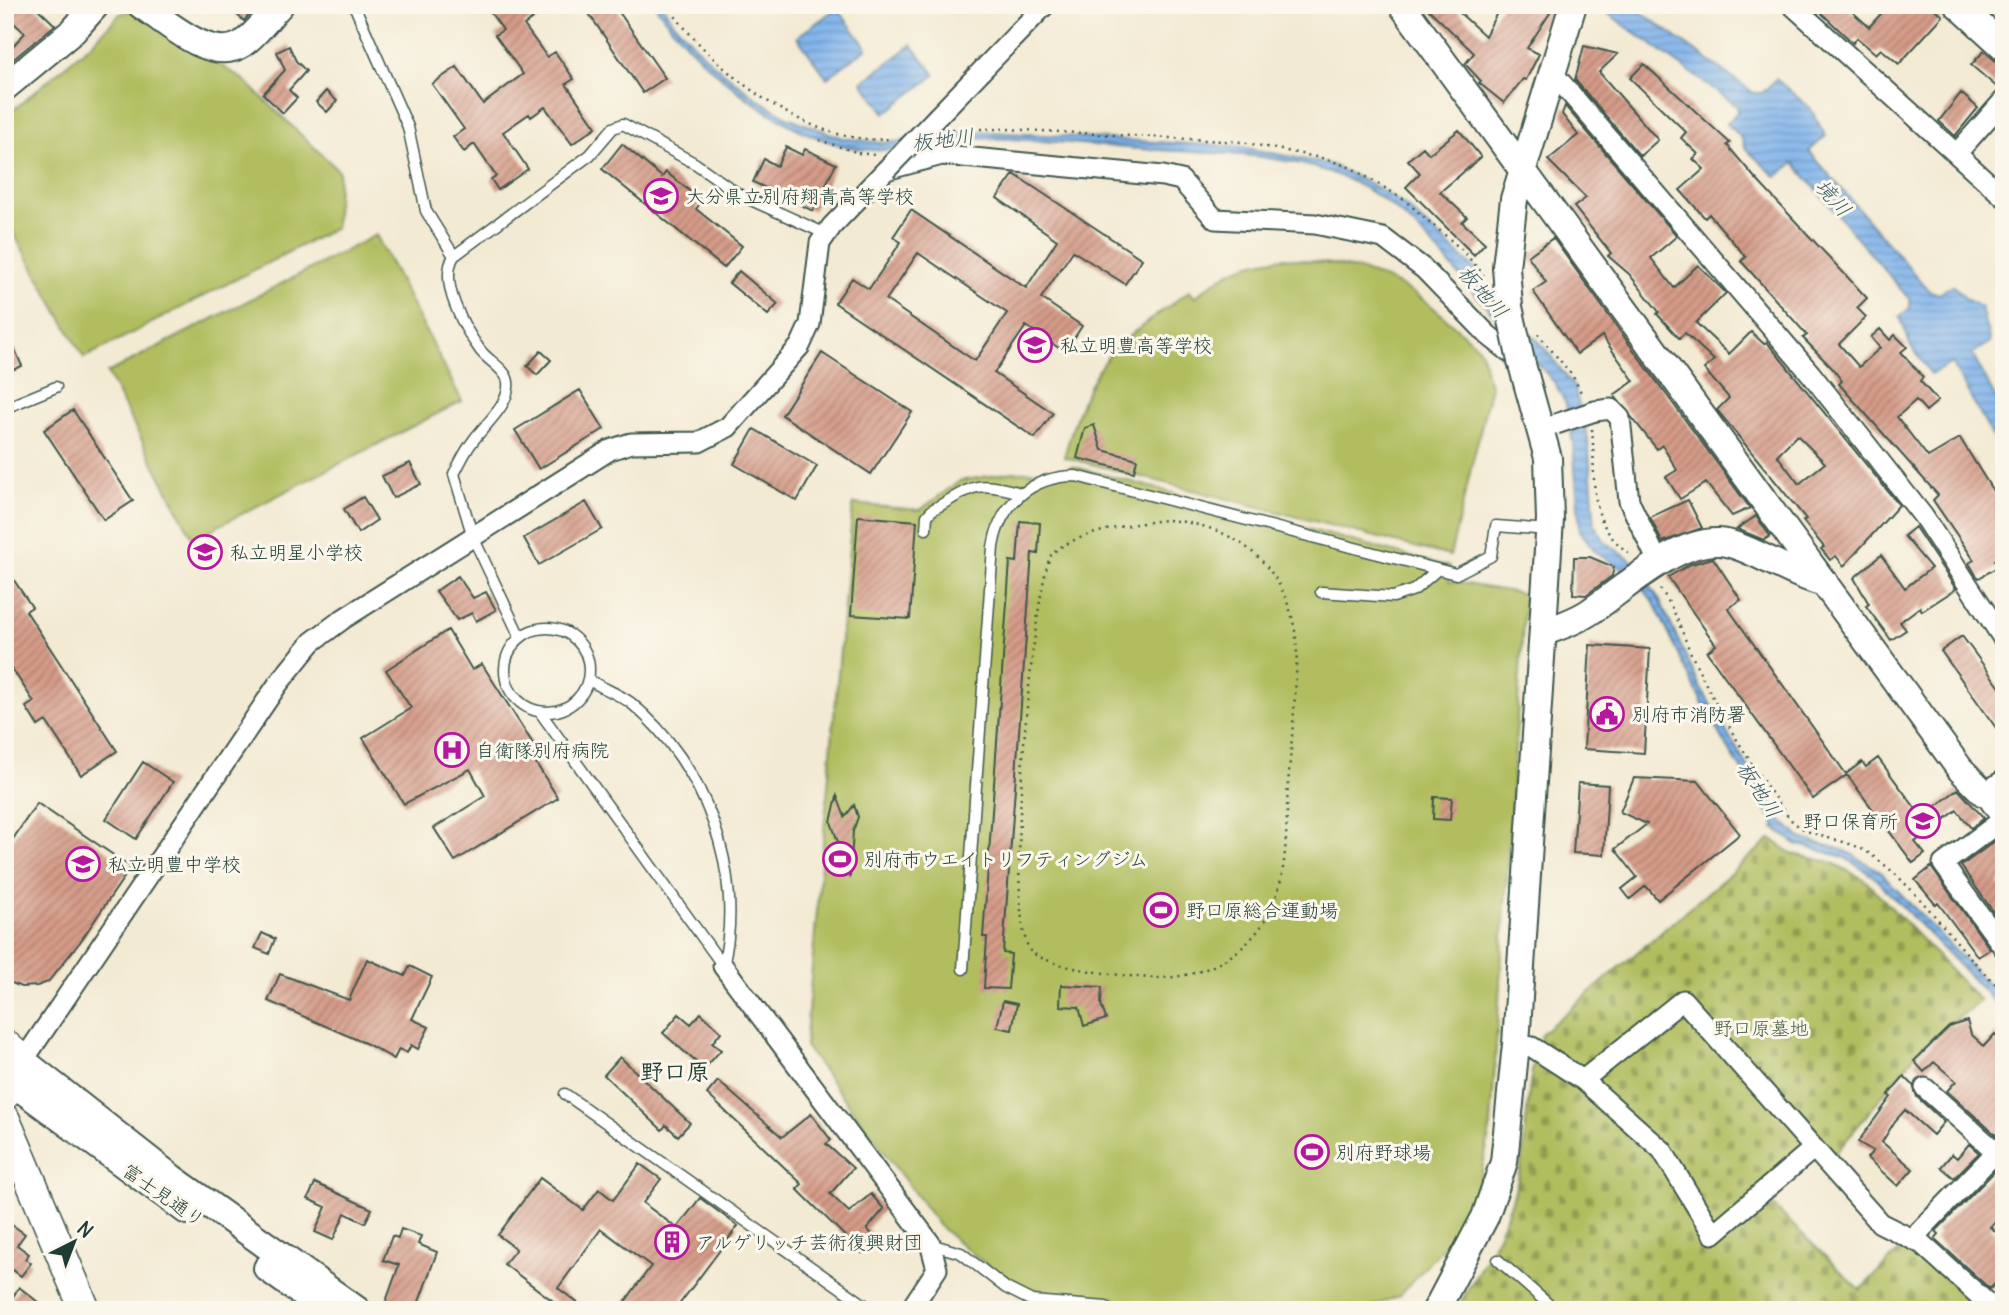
<svg xmlns="http://www.w3.org/2000/svg" width="2009" height="1315" font-family="Delius,'Klee One',sans-serif">
<style>
.cemetery{fill:url(#cemetery-stones);stroke:#687d4a;stroke-width:2}
.pitch{fill:#b1bd5f;stroke:#687d4a;stroke-width:2}
.water{fill:url(#water-rules);stroke:#4f7890;stroke-width:2}
.building{fill:url(#building-hatch);fill-rule:evenodd}
.lines{fill:none;stroke-linecap:round;stroke-linejoin:round}
.lane-casing{stroke:#3f574c;stroke-width:13}
.street-casing{stroke:#3f574c;stroke-width:23}
.secondary-casing{stroke:#3f574c;stroke-width:30}
.primary-casing{stroke:#3f574c;stroke-width:33}
.path{stroke:#3f574c;stroke-width:2.5;stroke-dasharray:2 5;stroke-linecap:butt}
.lane{stroke:#fff;stroke-width:10}
.street{stroke:#fff;stroke-width:19}
.secondary{stroke:#fff;stroke-width:26}
.primary{stroke:#fff;stroke-width:30}
.street-bridge-casing{stroke:#3f574c;stroke-width:23;stroke-linecap:butt}
.secondary-bridge-casing{stroke:#3f574c;stroke-width:30;stroke-linecap:butt}
.street-bridge{stroke:#fff;stroke-width:19}
.secondary-bridge{stroke:#fff;stroke-width:26}
.labels{text-anchor:middle;stroke-width:6;stroke-linejoin:round;paint-order:stroke}
.poi-label{font-size:19px;fill:#1f3d34;stroke:#fbf7ec;text-anchor:start}
.park-label{font-size:19px;fill:#445d3f;stroke:#fbf7ec}
.street-label{font-size:19px;fill:#1f3d34;stroke:#fbf7ec}
.water-label{font-size:21px;font-style:italic;fill:#375a62;stroke:#fbf7ec}
.quarter-label{font-size:23px;font-weight:bold;fill:#1f3d34;stroke:#fbf7ec}
</style>
<defs>
<pattern id="cemetery-stones" width="16" height="16" patternUnits="userSpaceOnUse" patternTransform="scale(1.75)"><rect width="16" height="16" fill="#b1bd5f"/><path d="M2 7V4a2 2 0 0 1 4 0v3zM10 15v-3a2 2 0 0 1 4 0v3z" fill="#8f9b4f"/></pattern>
<pattern id="water-rules" width="6" height="5" patternUnits="userSpaceOnUse" patternTransform="scale(1.75)"><rect width="6" height="5" fill="#7fb2eb"/><path d="M0 2.5h6" fill="none" stroke="#6792bf"/></pattern>
<pattern id="building-hatch" width="6" height="6" patternUnits="userSpaceOnUse" patternTransform="scale(1.75)"><rect width="6" height="6" fill="#d59b88"/><path d="M-1 1l2-2M0 6l6-6M5 7l2-2" fill="none" stroke="#ac8070"/></pattern>
</defs>
<rect width="100%" height="100%" fill="#fbf7ec"/>
<filter id="ink" filterUnits="userSpaceOnUse"><feTurbulence type="fractalNoise" baseFrequency=".0143" numOctaves="2"/><feDisplacementMap in="SourceGraphic" scale="14" xChannelSelector="R" yChannelSelector="G"/><feConvolveMatrix kernelMatrix="1 2 1 2 8 2 1 2 1" color-interpolation-filters="sRGB"/></filter>
<filter id="wash" filterUnits="userSpaceOnUse"><feTurbulence type="fractalNoise" baseFrequency=".00686" numOctaves="4" result="noise"/><feDisplacementMap in="SourceGraphic" scale="28" xChannelSelector="R" yChannelSelector="G"/><feGaussianBlur stdDeviation="1.57" result="paint"/><feColorMatrix in="noise" values="0 0 0 0 0 0 0 0 0 0 0 0 0 0 0 0 0 1.4 0 .05"/><feComposite in="paint" operator="in"/></filter>
<g filter="url(#wash)">
<rect width="100%" height="100%" fill="#f3ead3"/>
<path class="cemetery" d="M1771,839l22,15 38,8 33,17 116,122 -61,49 -87,108 -15,-4 -50,46 93,90 44,-44 14,3 68,61h-530c27,-46 57,-93 65,-146 8,-45 5,-88 21,-131z"/>
<path class="pitch" d="M132,10l112,70 95,91 -4,57 -251,130 -79,-140v-101l85,-72 30,-31z
M376,235l86,166 -269,138 -86,-166z
M1285,258c68,7 116,16 167,66 8,8 22,17 28,26 6,11 3,24 11,36l-41,170 -386,-99c10,-35 22,-77 48,-105 22,-23 52,-41 77,-61l6,6c32,-27 48,-35 90,-39z
M1072,466l378,101 -1,14 76,13 -34,531 -11,55 -22,51 -59,65 -35,14h-245l-5,-13 -35,3 -52,-11 -32,-17 -56,-46 -134,-180 48,-542 67,6 40,-29 52,-9 54,-1z"/>
<path class="water" d="M655,5h7l13,19 38,40 46,36 28,17 55,21 43,5 91,-12 265,16 91,18 46,23 26,17 70,63 12,19 57,59 31,41 14,52 7,87 10,16 30,21 24,36 41,88 77,129 23,22 46,13 32,19 126,132v10l-131,-136 -29,-19 -48,-13 -22,-16 2,-2 -67,-109 -55,-114 -20,-26 -39,-26 -15,-20 -7,-88 -7,-39 -11,-21c-26,-29 -52,-58 -78,-87 -38,-43 -73,-91 -128,-116 -65,-29 -137,-26 -207,-31 -56,-4 -113,-11 -169,-11 -34,0 -65,13 -99,12 -81,-3 -175,-81 -219,-145z
M1596,5h35l123,88h8l14,-14 34,29 16,28 -17,15 119,139 10,4 15,-9 12,13 16,10 9,34 -18,12 32,60v44l-52,-95 -21,11 -21,-29 -10,-29 10,-8v-8l-116,-137 -18,14 -30,-28 -4,-11 -15,-14 11,-13 -1,-5z
M837,8l30,40 -40,30 -30,-41z
M912,45l23,30 -50,38 -23,-31z"/>
<g id="blocks">
<path class="building" d="M5,5h29l21,20 -50,41v-12l20,-21 -20,-18z
M226,5h32l-14,16z
M485,5h68l-29,20 23,32 8,-5 19,27 -8,5 30,43 -24,17 -27,-37 -14,10 -2,-3 -26,18 25,37 -30,21 -7,-11 5,-3 -22,-32 -10,8 -11,-15 11,-8 -32,-45 25,-17 26,37 40,-30 -28,-39 8,-5z
M583,5h31l51,73 -22,15z
M1424,5h27l34,31 16,-31h38l11,8 -23,35 12,6 -13,26 -3,-1 -19,24 -25,-20 2,-2 -16,-17 9,-11z
M1813,5h32l24,22 20,-22h41l13,11 -44,48 -18,-15 -5,5 -19,-16 -4,5z
M289,46l7,15 10,10 -17,19 8,8 -14,15 -20,-19 22,-24 -8,-18z
M1584,46l34,8 -19,18 59,68 -18,16 -65,-76z
M1984,51l20,17v20l-5,1 -28,-24z
M1644,64l86,79 -3,2 28,33 112,120 -10,10 9,9 -27,27 20,23 21,-19 -9,-11 9,-8 10,11 5,-5 12,12 -6,5 22,25 -3,4 18,20 -12,10 -10,-11 -19,17 31,40 32,-19 41,66 -3,1 6,9v41l-9,5 4,6 -20,12 -3,-3 -7,-12 5,-3 -41,-60 5,-5 -99,-111 3,-3 -10,-13 -29,-30 4,-3 -66,-74 5,-4 -37,-43 -4,4 -25,-28 24,-21 -11,-10 5,-5 -17,-16 5,-6 -56,-54z
M326,91l11,10 -10,11 -11,-10z
M1961,93l17,15 -23,28 -16,-15z
M1565,106l112,130 -26,22 23,30 24,-23 28,28 -30,30 33,31 22,-22 13,12 3,-2 132,163 -55,61 -8,-10 -6,4 -9,-11 3,-2 -21,-26 3,-2 -89,-109 12,-12 -25,-29 10,-9 -29,-27 -6,5 -22,-24 2,-2 -30,-38 -21,-18 3,-3 -37,-46 12,-9 -38,-38 30,-25 -16,-21zM1797,435l28,28 -26,21 -22,-29z
M1459,130l22,27 -41,35 27,25 -5,5 23,21 -11,12 -68,-68 14,-14 -12,-13 15,-13 6,7z
M622,144l40,33 4,-5 36,29 -6,8 46,37 -18,22 -122,-99z
M786,147l16,8 3,-6 31,15 -23,47 -60,-29 11,-23 13,7z
M1014,174l128,85 -17,25 -52,-33 -32,47 41,28 -17,26 -39,-26 -32,47 59,40 -18,25 -200,-135 17,-25 17,11 32,-47 -8,-5 18,-27 115,78 31,-48 -60,-42zM918,253l89,60 -32,48 -89,-61z
M1553,238l82,114 115,156 -18,8 -26,-33 -26,16 -14,-22 11,-7 -15,-25 -5,4 -43,-54 20,-14 -32,-45 -25,18 -44,-63 13,-9 -18,-26z
M739,271l39,33 -10,11 -39,-32z
M5,327l17,39 -17,7z
M541,351l10,9 -14,15 -10,-9z
M822,353l90,59 -41,62 -89,-59z
M580,390l24,39 -65,40 -24,-39z
M73,410l60,91 -29,19 -60,-90z
M1094,425l8,25 35,9 -3,13 -57,-14 8,-30z
M754,429l63,37 -20,35 -63,-37z
M410,463l11,21 -28,14 -11,-22z
M363,497l14,23 -19,13 -14,-24z
M1688,500l14,28 -40,14 -12,-25z
M586,502l16,27 -63,36 -15,-27z
M858,516l59,5 -7,98 -59,-4z
M1756,516l14,20 -6,4 -27,-11z
M1020,521l20,2 -2,31 -6,-1 -29,400 8,1 -3,35 -24,-1 3,-51h-4l27,-376 7,1z
M1915,527l41,62 -34,22 -2,-4 -20,15 6,8 -15,10 -25,-34 3,-2 -15,-26 27,-23 24,33 26,-20 -27,-32z
M1574,557h16l24,10 -2,9 -26,19 -13,-1z
M1713,558l28,42 -13,8 118,166 16,-12 4,5 12,-9 44,59 36,-28 26,29 -13,10 -14,-18 -42,32 10,12 -12,9 -66,-88 -34,24 -106,-147 9,-7 -48,-68 23,-13z
M5,567l27,40 -6,4 91,140 -36,24 -35,-54 -8,5 -12,-19 8,-5 -29,-44z
M458,576l15,22 13,-6 10,18 -20,11 -4,-8 -15,7 -21,-29z
M448,630l24,40 10,-6 57,89 -7,4 26,41 -103,63 -21,-33 51,-32 -15,-27 -66,35 -41,-66 48,-30 -25,-38z
M1962,636l42,57v46l-63,-88z
M1590,645l60,4 -6,104 -60,-4z
M143,762l30,20 -37,57 -30,-20z
M1634,778l64,3 42,53 -82,66 -12,-14 -16,13 -8,-10 15,-12 -22,-28 32,-25 -27,-12z
M1578,783l30,2 -4,70 -31,-2z
M837,796l8,21 9,-12 4,12 -5,14 -3,46 -3,-3 -18,-2 2,-27h8l-8,-23z
M1434,797l18,1 -2,22 -17,-1z
M37,803l94,64 -51,75 -32,40 -11,4 -16,1 -16,-7v-129z
M1999,838l5,7v34l-6,4 6,9v35l-43,-61z
M1931,867l59,82 -12,8 -40,-54 -2,2 -21,-25z
M262,933l13,6 -6,15 -14,-6z
M367,959l38,17 5,-10 22,11 -20,42 17,8 -11,22 -7,-4 -4,8 -8,-4 -5,10 -27,-15 -99,-43 12,-27 69,26z
M1061,985l41,2 -1,17 5,15 -22,7 -5,-19 -19,-1z
M1003,1001l14,3 -5,26 -15,-3z
M701,1013l20,19 -9,11 9,7 -17,19 -41,-36 16,-19 12,10z
M1967,1021l4,13 13,12 11,-12 9,8v90l-8,3 -49,-44 9,-10 -22,-19 -10,10 -10,-11 35,-34z
M620,1057l70,66 -12,13 -12,-11 -4,5 -58,-55z
M1904,1076l9,9 4,12 27,25 -11,13 -28,-25 -10,11 -13,21 31,27 -15,17 -31,-28 6,-7 -15,-9 33,-45 -3,-2z
M718,1081l64,56 29,-23 20,26 -5,4 27,24 -23,26 19,18 22,-18 13,15 -17,20 8,8 -13,16 -65,-64 5,-5 -95,-90z
M1969,1144l10,9 -25,25 -13,-11 11,-13 5,4z
M640,1164l21,15 -18,24 34,25 23,-30 38,28 -63,84h-56l32,-44 -50,-37 -43,59 29,22h-22l-61,-46 12,-15 -18,-14 42,-57 43,32 16,-21 14,11z
M1997,1169l7,2v41l-14,15 14,12v35l-14,15 -55,-50 4,-5 -3,-3z
M315,1183l57,26 -7,14 -20,-10 -12,27 -18,-8 11,-25 -18,-8z
M5,1220l20,14 -8,11 12,9 -4,5 6,4 -10,13 -16,-12z
M401,1229l20,7 -3,8 19,8 -21,58h-33l16,-45 -16,-5 9,-24 6,2z
M19,1287l29,23h-43z"/>
</g>
</g>
<g filter="url(#ink)">
<use href="#blocks" fill-opacity="0" stroke="#3f574c" stroke-width="2"/>
<g class="lines">
<g class="lane-casing">
<path id="lane" d="M354,5l54,122 18,84 28,45
M5,408l51,-21
M926,529l1,-13 5,-6c42,-23 41,-31 89,-17
M1321,592l72,5 21,-7 23,-20
M505 670a42 42 0 1 1 84 0a42 42 0 1 1-84 0Z
M520,637l-47,-100 -19,-63c6,-11 11,-23 19,-33 11,-16 38,-37 35,-59 -1,-12 -21,-22 -28,-32 -16,-22 -42,-68 -26,-94l136,-101 23,-27 10,-4 73,40 44,31 86,39
M589,680c13,8 30,14 42,23 74,61 115,170 92,263
M540,712l183,254
M963,969l30,-422c7,-44 39,-71 83,-71l380,98 35,-18 5,-30 53,4
M565,1094l307,216
M930,1244l31,9 45,35 26,13 74,6
M1498,1260l57,50"/>
</g>
<g class="street-casing">
<path id="street" d="M1792,5l212,192
M1552,72l259,302 112,142 81,124
M938,116l107,-111
M1957,153l47,-53
M1595,411l16,-2 9,9 9,83 30,63
M2004,780l-20,13 20,29
M2002,820l-59,44 61,84
M723,966l207,277 7,26 -27,41
M1516,1044l16,3 51,33 100,-80 197,223 42,21 73,66
M23,1061l255,-377 34,-42 31,-23 267,-169 21,-7 68,-1 29,-15 72,-81 10,-22 10,-81 12,-17 54,-56 56,-15 221,21 18,4 34,39 100,5 68,14 41,31 64,66 33,26
M1583,1080l79,70 51,84 101,-86
M1925,1088l79,71
M1912,1239l92,-95"/>
</g>
<g class="secondary-casing">
<path id="secondary" d="M141,5c25,16 70,59 101,39 14,-9 26,-27 38,-39
M1402,5l558,764 24,24
M1958,5l46,42
M5,87l68,-56 23,-26
M1506,267l8,-68 59,-194
M1543,633c14,-6 31,-11 45,-20 35,-23 87,-73 131,-71 26,1 73,34 106,41
M23,1061l149,117 185,132
M5,1077l182,134
M267,1268l58,42
M1436,1310l49,-93 19,-55 12,-118 34,-525 -2,-61 -27,-97"/>
</g>
<g class="primary-casing">
<path id="primary" d="M5,1045l18,16 -18,33
M5,1120l80,190"/>
</g>
<path class="path" d="M667,5c45,64 140,142 223,134
M952,129h54l236,13 84,17 26,9 51,31 58,50 23,26
M819,140l40,13
M858,153l17,2
M1538,334l34,41 11,21
M1592,429c5,52 -8,94 40,126
M1168,520c75,6 122,51 129,126 -1,46 -5,92 -9,138 -2,36 0,76 -11,110 -19,60 -78,90 -138,83 -30,-3 -83,-8 -108,-25 -28,-34 0,-347 19,-395 14,-23 91,-35 118,-37z
M1660,589c16,20 23,48 34,71 25,53 58,107 93,155 18,25 55,21 80,37 52,34 90,98 137,140"/>
<use href="#lane" class="lane"/>
<use href="#street" class="street"/>
<use href="#secondary" class="secondary"/>
<use href="#primary" class="primary"/>
<g class="street-bridge-casing">
<path id="street-bridge" d="M886,170l52,-54
M1556,424l39,-13"/>
</g>
<g class="secondary-bridge-casing">
<path id="secondary-bridge" d="M1506,267l3,40 12,54"/>
</g>
<use href="#street-bridge" class="street-bridge"/>
<use href="#secondary-bridge" class="secondary-bridge"/>
</g>
</g>
<defs>
<g id="school-ring" transform="scale(1.75)"><circle r="9.5" fill="#fbf7ec" stroke="#b5179e" stroke-width="1.5"/><path d="M0-5L7-2L0 1L-7-2ZM-4 1L0 2.5L4 1V4Q0 6-4 4Z" fill="#b5179e"/></g>
<g id="civic-ring" transform="scale(1.75)"><circle r="9.5" fill="#fbf7ec" stroke="#b5179e" stroke-width="1.5"/><path d="M-.6-6.5H3V-4.5H.6V-3L4-1V1h2V6H-6V1h2V-1L-.6-3ZM-1.2 2.5V6h2.4V2.5Z" fill="#b5179e"/></g>
<g id="hospital-ring" transform="scale(1.75)"><circle r="9.5" fill="#fbf7ec" stroke="#b5179e" stroke-width="1.5"/><path d="M-5-5h3v3.5h4V-5h3V5h-3V1.5h-4V5h-3Z" fill="#b5179e"/></g>
<g id="stadium-ring" transform="scale(1.75)"><circle r="9.5" fill="#fbf7ec" stroke="#b5179e" stroke-width="1.5"/><path d="M0-5a6.5 5 0 1 0 0 10a6.5 5 0 1 0 0-10ZM-3.5-1.8h7v3.6h-7Z" fill="#b5179e"/></g>
<g id="building-ring" transform="scale(1.75)"><circle r="9.5" fill="#fbf7ec" stroke="#b5179e" stroke-width="1.5"/><path d="M-4-6H4V6H1V3H-1V6H-4ZM-2.5-4.3h1.7v1.8h-1.7ZM.8-4.3h1.7v1.8H.8ZM-2.5-1h1.7V.8h-1.7ZM.8-1h1.7V.8H.8Z" fill="#b5179e"/></g>
</defs>
<g fill-rule="evenodd">
<use href="#school-ring" x="661" y="196"/>
<use href="#school-ring" x="1035" y="345"/>
<use href="#school-ring" x="205" y="552"/>
<use href="#civic-ring" x="1607" y="714"/>
<use href="#hospital-ring" x="452" y="750"/>
<use href="#school-ring" x="1923" y="821"/>
<use href="#stadium-ring" x="840" y="859"/>
<use href="#school-ring" x="83" y="864"/>
<use href="#stadium-ring" x="1161" y="910"/>
<use href="#stadium-ring" x="1312" y="1152"/>
<use href="#building-ring" x="672" y="1242"/>
</g>
<g class="labels">
<g class="poi-label">
<text x="686" y="203">大分県立別府翔青高等学校</text>
<text x="1060" y="352">私立明豊高等学校</text>
<text x="230" y="559">私立明星小学校</text>
<text x="1632" y="721">別府市消防署</text>
<text x="476" y="757">自衛隊別府病院</text>
<text x="1898" y="828" text-anchor="end">野口保育所</text>
<text x="864" y="866">別府市ウエイトリフティングジム</text>
<text x="108" y="871">私立明豊中学校</text>
<text x="1186" y="917">野口原総合運動場</text>
<text x="1336" y="1159">別府野球場</text>
<text x="696" y="1249">アルゲリッチ芸術復興財団</text>
</g>
<g class="park-label">
<text x="1761" y="1035">野口原墓地</text>
</g>
<g class="street-label">
<text transform="translate(164 1195) rotate(35)" y="7">富士見通り</text>
</g>
<g class="water-label">
<text transform="translate(943 140) rotate(-7)" y="7">板地川</text>
<text transform="translate(1833 198) rotate(48)" y="7">境川</text>
<text transform="translate(1483 292) rotate(48)" y="7">板地川</text>
<text transform="translate(1759 790) rotate(57)" y="7">板地川</text>
</g>
<g class="quarter-label">
<text x="675" y="1080">野口原</text>
</g>
</g>
<rect width="2009" height="1315" fill="none" stroke="#fbf7ec" stroke-width="28"/>
<g transform="translate(74 1242) rotate(42)" stroke="#fbf7ec" stroke-width="5" paint-order="stroke">
<path d="M0-5L12 26L0 18L-12 26Z" fill="#1f3d34"/>
<text y="-10" font-size="19" font-weight="bold" text-anchor="middle" fill="#1f3d34">N</text>
</g>
</svg>
